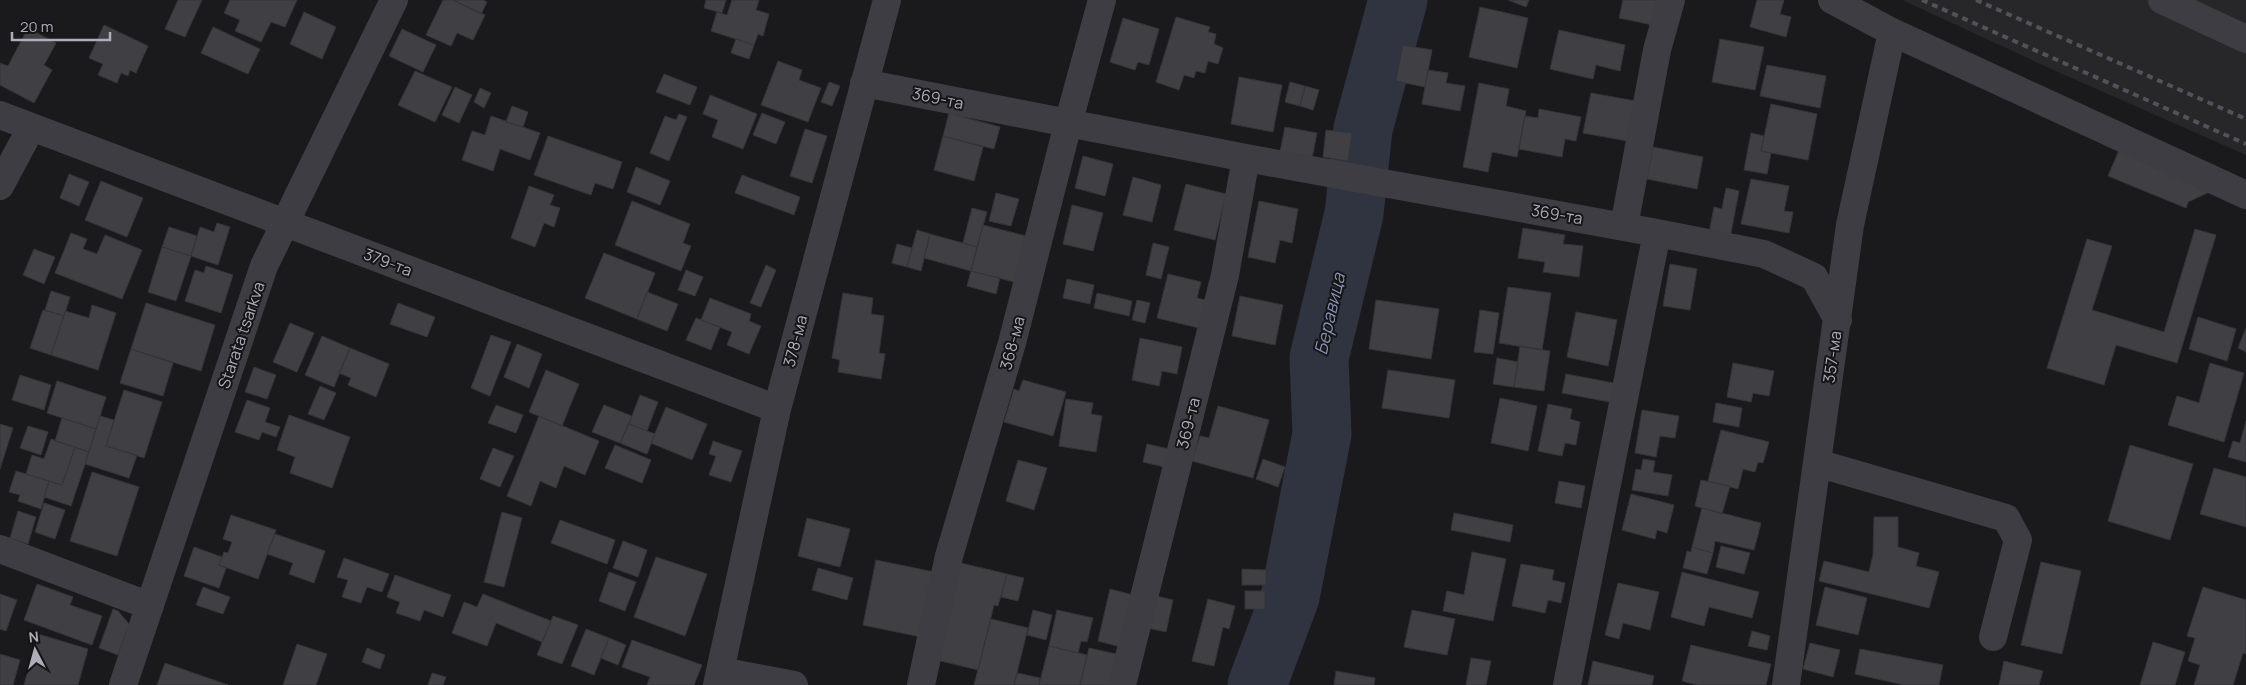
<svg xmlns="http://www.w3.org/2000/svg" width="2246" height="685" font-family="Manrope,sans-serif">
<style>
.built{fill:#272629}
.lines{fill:none;stroke-linecap:round;stroke-linejoin:round}
.river{stroke:#303440;stroke-width:59}
.building{fill:#403f43;stroke:#353438}
.minor{stroke:#3e3d43;stroke-width:28}
.rail{stroke:#52525a;stroke-width:4;stroke-dasharray:6 5;stroke-linecap:butt}
.labels{text-anchor:middle;stroke-width:4;stroke-linejoin:round;paint-order:stroke}
.street-label{font-size:16px;fill:#adadbb;stroke:#151517}
.water-label{font-size:18px;font-style:italic;fill:#8691b3;stroke:#151517}
</style>
<rect width="100%" height="100%" fill="#1a1a1c"/>
<path class="built" d="M1902,0h344v155l-197,-87z"/>
<g class="lines">
<path class="river" d="M1257,685l33,-88 32,-163 -3,-76 35,-144 9,-85 35,-129"/>
</g>
<path class="building" d="M178,0h24l-17,37 -20,-8z
M230,0h67l-12,27 -14,-5 -10,20 -26,-11 5,-11 -16,-7z
M443,0h10l32,15 -12,25 -16,-7 -6,13 -25,-11z
M453,0h30l4,2 -6,12z
M706,0h20l-4,13 -18,-5z
M732,0h27l-3,10 13,4 -6,22 -5,-2 -4,11 -43,-14 6,-19 10,3z
M1508,0h21l-3,7z
M1623,0h35l-5,25 -34,-7z
M1757,0h27l-4,14 11,3 -5,20 -36,-10z
M1480,7l48,11 -11,50 -48,-11z
M304,12l32,15 -14,32 -32,-15z
M1176,17l34,10 -2,5 8,2 -2,10 9,4 -5,16 -10,-3 -3,12 -9,-2 -2,7 -10,-3 -5,15 -23,-8z
M1123,18l36,11 -10,36 -11,-3 -3,8 -25,-8z
M104,25l44,21 -12,27 -6,-3 -2,6 -7,-3 -4,10 -19,-8 5,-11 -14,-6z
M213,27l47,22 -12,25 -47,-21z
M28,28l28,15 -12,22 8,5 -18,33 -34,-18v-22l8,3z
M402,29l34,16 -13,27 -34,-16z
M1559,30l66,15 -5,26 -24,-6 -3,14 -43,-10z
M736,39l18,6 -5,14 -18,-6z
M1720,39l44,8 -9,43 -43,-8z
M1403,45l29,5 -7,37 -29,-6z
M778,61l24,9 -3,10 22,8 -13,34 -47,-17z
M1767,65l59,11 -6,32 -60,-12z
M1428,70l20,3 -2,10 19,3 -5,25 -38,-7z
M415,71l37,16 -17,35 -37,-17z
M664,74l33,13 -7,18 -34,-13z
M1239,77l43,8 -9,47 -42,-8z
M829,82l11,4 -8,20 -11,-4z
M1290,82l15,4 -5,20 -15,-4z
M1479,83l30,6 -3,17 20,5 -9,46 -25,-5 -4,20 -25,-5z
M1305,86l14,4 -6,20 -13,-4z
M455,87l17,8 -13,28 -17,-8z
M480,88l11,5 -7,15 -10,-6z
M1591,93l50,9 -8,40 -50,-9z
M710,95l47,19 -14,35 -31,-12 6,-17 -15,-6z
M1771,104l46,10 -9,46 -47,-9z
M512,106l16,6 -5,15 -17,-5z
M1539,109l42,8 -5,24 -11,-2 -3,18 -43,-8 6,-33 13,2z
M762,113l23,9 -9,22 -23,-9z
M949,113l51,14 -6,22 -51,-13z
M679,114l8,3 -18,44 -19,-8 15,-37 11,4z
M491,116l49,17 -10,27 -30,-11 -7,22 -31,-11 10,-29 13,4z
M1285,127l32,6 -5,25 -32,-6z
M805,129l22,7 -15,47 -22,-7z
M1326,130l26,3 -4,28 -25,-4z
M1751,133l13,3 -3,15 10,2 -4,21 -23,-4z
M548,136l74,26 -9,27 -18,-6 -4,12 -57,-20z
M943,136l40,11 -9,34 -40,-11z
M1653,147l50,10 -6,32 -50,-10z
M2120,148l96,41 -28,13 -2,6 -78,-32z
M1083,156l30,8 -8,32 -30,-8z
M636,167l34,14 -10,24 -33,-13z
M69,174l20,8 -10,24 -19,-8z
M742,175l58,22 -6,18 -59,-22z
M1133,177l28,8 -9,37 -29,-7z
M1751,179l38,7 -5,25 9,1 -4,21 -48,-9z
M101,181l42,17 -16,39 -42,-17z
M1186,184l40,10 -11,46 -41,-10z
M529,186l25,9 -4,10 10,3 -6,19 -10,-4 -9,24 -24,-9z
M1726,188l13,3 -9,47 -21,-5 5,-26 8,2z
M996,193l23,6 -8,27 -22,-5z
M632,201l58,23 -7,19 8,3 -10,25 -66,-26z
M1259,201l39,8 -6,34 -12,-3 -5,23 -27,-6z
M1072,205l31,8 -10,38 -30,-7z
M972,208l15,4 -10,35 -14,-4z
M217,223l13,4 -12,38 -27,-9 9,-29 14,5z
M983,225l47,12 -12,46 -47,-12z
M169,227l28,9 -6,20 -29,-9z
M1523,228l42,7 -2,9 20,2 -4,31 -36,-5 2,-10 -27,-4z
M2195,229l21,6 -39,128 -61,-18 -12,40 -57,-17 40,-129 25,7 -20,64 72,22z
M917,230l13,4 -9,37 -14,-4z
M71,233l16,6 -4,10 14,5 8,-19 37,15 -20,49 -67,-26z
M930,234l47,13 -6,24 -47,-13z
M1153,243l16,4 -8,32 -15,-4z
M897,244l15,4 -5,19 -15,-4z
M162,247l29,9 -15,45 -28,-9z
M34,249l21,8 -11,27 -21,-9z
M604,253l51,20 -18,46 -52,-21z
M1670,264l27,5 -7,41 -27,-4z
M766,265l10,5 -15,37 -11,-4z
M206,266l27,9 -12,38 -36,-12 10,-31 9,3z
M686,270l17,7 -8,19 -17,-6z
M971,271l29,7 -4,16 -29,-8z
M1168,274l33,8 -4,16 12,3 -6,28 -46,-11z
M1067,279l27,6 -4,19 -27,-6z
M1508,287l43,6 -9,57 -43,-7z
M51,291l19,6 -6,19 -19,-6z
M647,292l31,12 -11,27 -30,-12z
M843,293l30,5 -2,16 13,2 -5,37 6,1 -4,25 -43,-7 2,-12 -8,-2z
M1097,293l35,8 -3,15 -35,-8z
M1240,296l43,9 -8,40 -43,-9z
M710,298l41,16 -2,7 12,5 -12,28 -22,-9 5,-13 -31,-12z
M1137,300l13,3 -5,20 -13,-3z
M1376,300l63,9 -8,50 -62,-10z
M146,303l69,22 -14,46 -70,-22z
M398,303l37,14 -8,20 -37,-13z
M92,305l24,8 -18,57 -47,-15 14,-44 24,7z
M43,310l21,6 -13,39 -21,-7z
M1480,310l19,3 -6,41 -19,-2z
M1576,312l41,8 -9,46 -41,-9z
M2198,317l38,12 -9,32 -38,-12z
M696,318l24,9 -9,23 -25,-10z
M290,323l24,10 -17,39 -24,-10z
M2246,328v24l-8,-4z
M491,335l20,7 -21,54 -19,-8z
M322,336l28,12 -16,39 -29,-12z
M1140,338l42,9 -5,27 -15,-3 -3,15 -27,-6z
M517,344l25,10 -13,34 -25,-11z
M1520,346l30,5 -6,40 -30,-4z
M350,348l39,16 -13,33 -28,-12 3,-7 -12,-5z
M131,349l42,14 -10,33 -43,-13z
M1497,358l21,4 -4,25 -21,-3z
M1733,363l41,8 -5,25 -16,-3 -2,9 -24,-5z
M2210,363l34,10 -20,69 -56,-17 9,-29 22,7z
M254,367l22,8 -9,24 -22,-7z
M546,370l33,14 -17,42 -33,-14z
M1388,370l67,10 -6,38 -67,-10z
M1566,374l53,10 -4,19 -53,-10z
M20,375l31,10 -7,25 -32,-10z
M1023,380l43,12 -13,44 -49,-14 10,-33 5,2z
M57,381l49,16 -10,32 -49,-16z
M320,386l16,7 -12,27 -16,-6z
M124,390l38,12 -18,56 -38,-12z
M640,395l18,7 -11,29 -18,-7z
M1500,398l37,8 -9,45 -37,-8z
M1066,399l27,4 -2,11 11,2 -6,36 -37,-6z
M247,400l23,8 -5,14 15,5 -4,10 -14,-5 -3,8 -24,-8z
M1716,403l26,5 -3,19 -26,-5z
M1548,404l24,5 -2,10 10,3 -4,23 -11,-2 -3,13 -24,-5z
M496,405l27,10 -7,18 -28,-10z
M604,405l28,11 -12,27 -28,-11z
M1218,406l51,14 -16,58 -61,-17 8,-25 9,2z
M666,407l41,17 -15,36 -41,-17z
M1642,410l37,6 -4,22 -15,-2 -4,21 -21,-4z
M289,415l61,22 -18,51 -42,-15 5,-16 -18,-7z
M100,416l14,4 -8,26 31,9 -8,23 -44,-14z
M539,416l60,25 -14,34 -21,-9 -8,22 -16,-7 -9,25 -24,-10z
M62,418l34,11 -7,23 -34,-11z
M2246,421v41l-18,-5 5,-16 7,2z
M0,424l13,4 -13,41z
M629,424l26,10 -8,20 -27,-11z
M28,426l20,6 -7,23 -21,-7z
M1721,430l48,12 -6,21 -5,-1 -3,10 -12,-3 -5,20 -30,-8z
M51,439l24,8 -13,38 -36,-11 6,-19 12,4z
M713,441l29,10 -11,31 -22,-7 7,-19 -7,-2z
M1147,444l26,6 -4,18 -26,-6z
M615,445l36,15 -9,23 -37,-15z
M2130,445l63,19 -23,76 -62,-19z
M75,447l14,5 -18,54 -27,-9 5,-16 13,4z
M493,448l21,8 -14,31 -20,-8z
M1263,459l22,8 -7,20 -22,-8z
M1643,459l12,2 -2,11 19,3 -4,21 -36,-6 4,-21 5,1z
M1018,460l29,8 -13,42 -28,-9z
M2214,468l32,9v50l-46,-13z
M16,471l33,10 -8,28 -23,-8 2,-6 -11,-3z
M92,472l47,15 -22,69 -47,-15z
M1701,480l29,6 -8,28 -27,-8z
M1559,481l26,5 -4,22 -26,-5z
M1631,494l43,11 -7,28 -10,-3 -2,9 -33,-9z
M44,503l21,7 -10,29 -20,-7z
M1702,508l59,15 -7,27 -39,-9 -2,12 -21,-6z
M18,511l18,6 -8,27 -18,-6z
M502,512l20,6 -18,69 -20,-5z
M1454,513l59,12 -3,17 -59,-12z
M231,515l45,15 -18,49 -39,-14 5,-13 4,1 4,-11 -9,-3z
M1874,517h24v30l21,6 -3,13 23,6 -10,36 -110,-27 5,-20 45,11 4,-17z
M807,518l43,11 -10,38 -42,-11z
M560,520l55,20 -8,24 -56,-21z
M275,534l50,17 -11,32 -25,-9 4,-11 -26,-9z
M623,541l24,9 -9,27 -25,-9z
M1721,546l29,7 -6,21 -28,-7z
M194,547l28,10 -3,8 7,3 -7,20 -35,-12z
M1692,547l21,6 -6,21 -24,-6 4,-17 4,1z
M1472,552l34,7 -13,62 -50,-10 4,-20 17,4z
M656,557l51,17 -22,62 -51,-19z
M344,558l45,16 -7,18 -15,-5 -6,16 -19,-6 6,-17 -11,-3z
M876,560l58,12 -13,65 -58,-12z
M2041,562l40,9 -19,83 -41,-9z
M961,563l46,11 -9,32 -4,-1 -16,65 -41,-10z
M1521,564l33,6 -2,10 13,3 -4,20 -13,-3 -3,13 -33,-7z
M818,568l35,10 -6,22 -35,-10z
M1242,569l24,1v15h-24z
M609,572l27,10 -11,29 -26,-10z
M1682,572l77,20 -7,26 -43,-11 -5,19 -33,-9z
M1007,574l17,4 -6,23 -17,-4z
M395,575l56,20 -8,22 -19,-7 -4,11 -24,-8 4,-11 -13,-5z
M1618,583l41,9 -9,38 -27,-7 -4,16 -14,-4z
M37,584l36,13 -3,8 32,11 -10,29 -68,-25z
M203,587l27,10 -7,17 -27,-9z
M1825,587l42,11 -9,37 -42,-10z
M2203,587l43,13v54l-3,-1 -10,32h-39l6,-20 -12,-4 7,-23 -8,-2z
M1110,589l23,6 -12,52 -23,-6z
M1245,591h20v18h-20z
M0,594l17,6 -11,31 -6,-2z
M483,594l68,27 -9,21 -46,-19 -9,23 -35,-13 12,-31 13,5z
M1156,596l17,4 -7,32 -18,-4z
M1208,599l27,7 -6,23 -6,-2 -9,39 -22,-5z
M113,609l5,2 11,13 -11,31 -19,-7z
M1033,610l19,5 -6,25 -19,-5z
M1057,610l36,8 -6,24 -6,-1 -3,12 -29,-7z
M1412,610l43,9 -8,36 -43,-8z
M553,616l25,9 -16,39 -25,-9z
M991,619l37,9 -14,57h-40z
M586,629l23,9 -15,37 -23,-9z
M1752,631l18,5 -3,14 -19,-4z
M38,634l50,15 -10,36h-54z
M609,638l17,7 -8,20 -17,-7z
M632,640l70,25 -8,20h-47l3,-8 -28,-10z
M2153,642l32,10 -10,33h-35z
M1810,643l30,7 -7,27 -30,-8z
M297,644l30,10 -11,31h-33z
M1691,645l80,19 -5,21h-69l-15,-4z
M1049,646l38,9 -7,30h-41z
M367,648l18,7 -5,14 -18,-7z
M1089,648l32,7 -7,30h-34z
M1860,649l83,16 -4,20h-35l-49,-11z
M0,654l20,6 -7,25h-13z
M1471,658l20,3 -5,24h-20z
M1593,661l61,15 -2,9h-64z
M2004,661l39,10 -4,14h-40z
M165,663l63,22h-71z
M1336,671l39,7 -1,7h-40z
M432,673l14,4 -3,8h-15z
M1017,673l23,5 -1,7h-25z"/>
<g class="lines">
<path class="minor" d="M1832,0l60,32 354,163
M2162,0l84,39
M864,83l382,75 411,75 107,21 50,23 24,43
M0,115l777,294
M0,186l31,-58
M1624,226l33,-176 14,-50
M1817,463l189,55 12,22 -25,97
M0,549l150,57
M721,671l73,14
M123,685l141,-419 130,-266
M717,685l60,-276 110,-409
M921,685l28,-129 63,-213 56,-219 34,-124
M1122,685l103,-410 21,-117
M1567,685l90,-452
M1786,685l64,-460 42,-193"/>
<path class="rail" d="M1922,0l324,144
M1976,0l270,119"/>
</g>
<g class="labels">
<g class="street-label">
<text transform="translate(938 98) rotate(12)" y="6">369-та</text>
<text transform="translate(1557 214) rotate(10)" y="6">369-та</text>
<text transform="translate(388 262) rotate(21)" y="6">379-та</text>
<text transform="translate(241 335) rotate(-71)" y="6">Starata tsarkva</text>
<text transform="translate(795 341) rotate(-75)" y="6">378-ма</text>
<text transform="translate(1012 343) rotate(-75)" y="6">368-ма</text>
<text transform="translate(1832 357) rotate(-82)" y="6">357-ма</text>
<text transform="translate(1188 423) rotate(-76)" y="6">369-та</text>
</g>
<g class="water-label">
<text transform="translate(1330 314) rotate(-77)" y="6">Беравица</text>
</g>
</g>
<g transform="translate(35 650) rotate(354)" stroke="#151517" stroke-width="4" paint-order="stroke">
<path d="M0-4L9 19L0 12L-9 19Z" fill="#adadbb"/>
<text y="-8" font-size="14" font-weight="bold" text-anchor="middle" fill="#adadbb">N</text>
</g>
<path d="M12 32v8h98v-8" fill="none" stroke="#adadbb" stroke-width="2.5"/>
<text x="20" y="32" font-size="15" fill="#adadbb" stroke="#151517" stroke-width="4" paint-order="stroke">20 m</text>
</svg>
